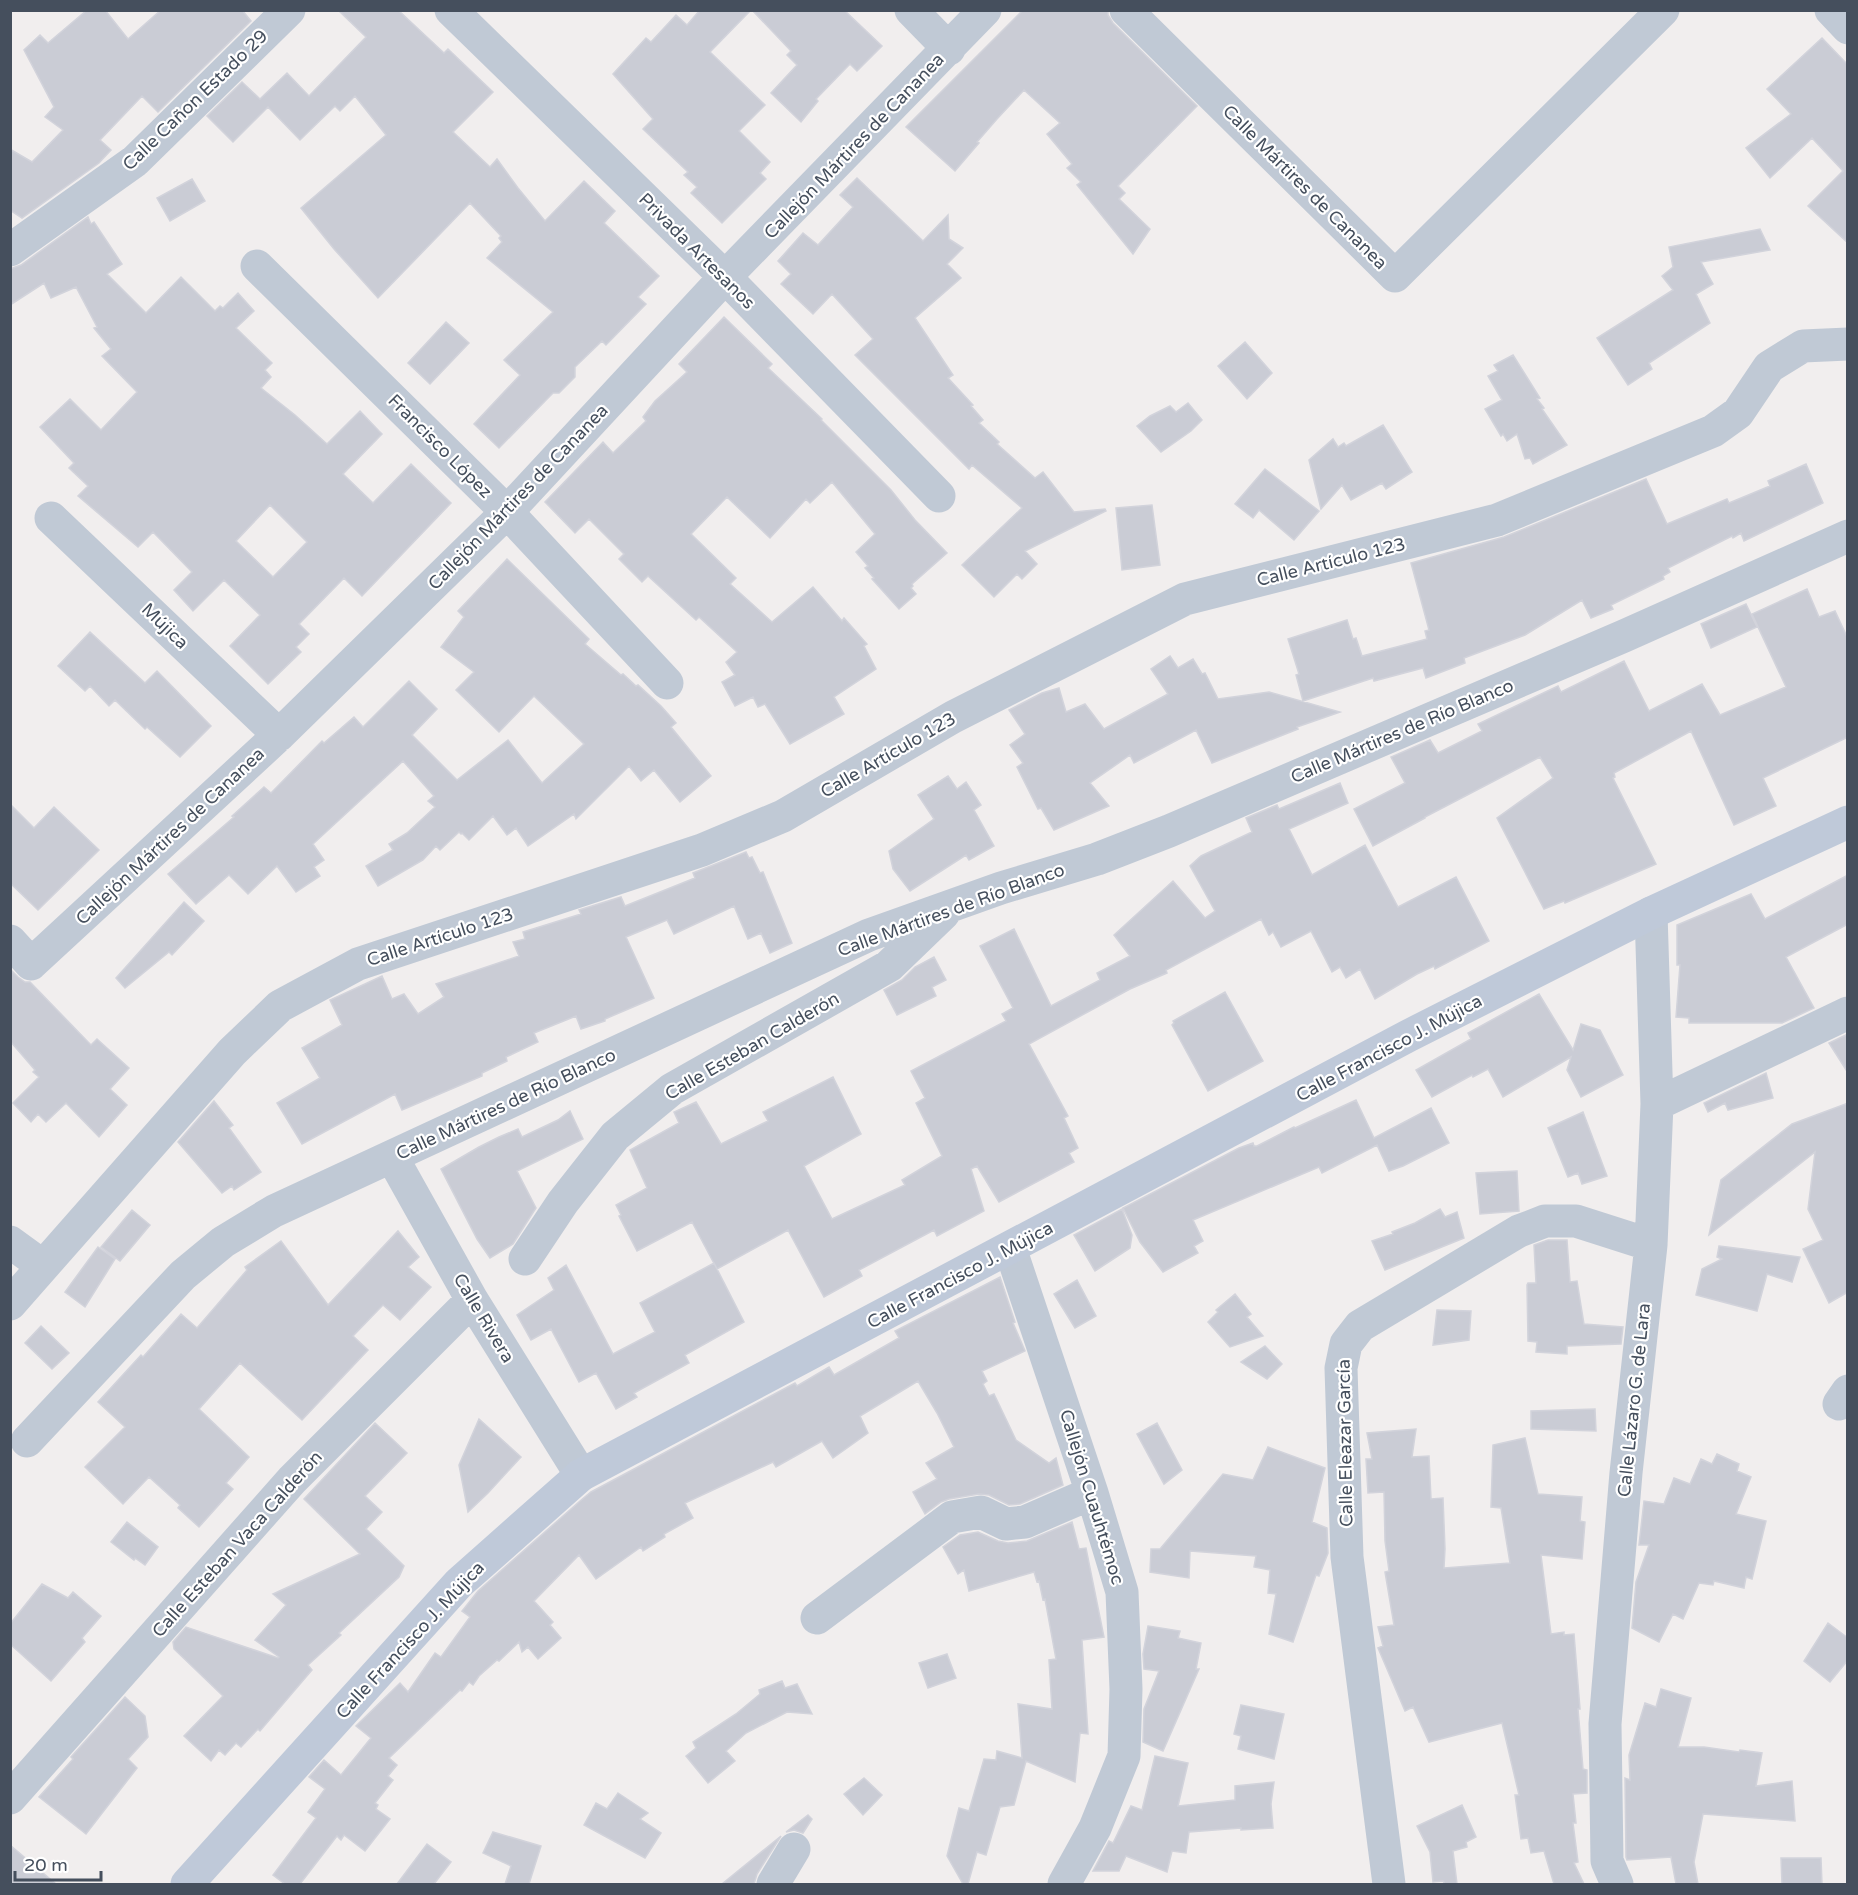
<svg xmlns="http://www.w3.org/2000/svg" width="1858" height="1895" font-family="'Varela Round',sans-serif">
<style>
.building{fill:#caccd5;stroke:#d2d3db;stroke-width:1.5;fill-rule:evenodd}
.lines{fill:none;stroke-linecap:round;stroke-linejoin:round}
.street{stroke:#c0c9d5;stroke-width:33}
.secondary{stroke:#bfc9d9;stroke-width:33}
.labels{text-anchor:middle;stroke-width:4.5;stroke-linejoin:round;paint-order:stroke}
.street-label{font-size:18px;fill:#454f5d;stroke:#fff}
</style>
<rect width="100%" height="100%" fill="#f1eeee"/>
<path class="building" d="M87,10h18l23,29 33,-29h81l9,11 -93,91 -16,-16 -42,44 11,10 -12,13 -77,55 -12,-8v-61l22,13 31,-32 -18,-13 9,-10 -30,-57 16,-15 8,8z
M338,10h60l46,43 4,-4 45,43 -40,40 37,35 7,-8 21,29 27,33 39,-40 31,30 -11,12 55,53 -21,21 8,7 -40,41 -4,-4 -27,26v10l-16,16h-6l-54,55 -25,-24 46,-49 -16,-15 49,-48 -66,-54 15,-16 -3,-4 2,-2 -31,-33 -92,95 -44,-49 -33,-41 85,-73 -31,-39 -15,15 -5,-5 -35,34 -32,-33 -35,35 -26,-26 35,-34 18,17 27,-26 22,23 57,-59z
M700,10h51l-41,42 55,53 -26,26 31,31 -10,11 6,6 -44,44 -31,-30 6,-6 -13,-12 4,-3 -45,-43 10,-10 -40,-45 33,-36 5,4 25,-27 11,10z
M752,10h92l38,36 -25,25 -7,-7 -34,35 2,2 -17,21 -30,-29 26,-28 -10,-10 4,-4z
M1023,10h85v5l5,8 84,83 -79,80 7,7 -6,6 31,30 -17,25 -56,-69 4,-3 -14,-14 5,-4 -25,-30 13,-11 -36,-33 -27,29 -20,23 2,1 -24,28 -49,-44z
M1822,38l26,27v178l-40,-37 35,-35 -31,-33 -42,40 -24,-30 45,-34 -24,-25z
M857,178l66,63 25,-26 1,24 14,9 -16,16 14,14 -46,40 38,57 -5,3 25,27 -2,1 12,14 -4,3 20,19 -2,2 38,34 8,-6 31,40 31,-3 1,2 -81,40 12,13 -15,15 -5,-5 -23,23 -32,-32 60,-57 -50,-43 -3,4 -114,-114 18,-16 -41,-45 -19,20 -32,-30 10,-10 -13,-13 25,-28 15,12 35,-38 -13,-12z
M192,179l13,22 -35,20 -13,-23z
M88,217l3,7 3,-2 28,42 -15,10 39,39 35,-36 34,34 5,-5 3,2 15,-15 16,18 -18,17 36,35 -7,7 6,7 -10,11 34,27 32,29 33,-33 19,20 3,3 -39,40 30,29 38,-39 40,39 -89,93 -18,-18 -45,46 10,10 -13,13 5,5 -33,32 -38,-38 30,-31 -36,-35 -31,31 -19,-21 18,-18 -39,-40 -15,15 -60,-51 10,-10 -19,-18 5,-5 -34,-36 30,-28 31,31 36,-38 -35,-36 9,-7 -17,-21 3,-1 -21,-40 -25,11 -7,-15 -34,22v-36l11,-4zM270,505l37,37 -34,35 -37,-36z
M1760,229l10,21 -69,12 12,22 -17,10 14,29 -61,40 3,6 -24,16 -31,-47 76,-48 -11,-14 11,-9 -4,-20z
M724,317l48,47 -4,4 54,51 -1,1 70,70 24,30 32,33 -35,31 1,2 -2,2 5,6 -17,15 -27,-30 2,-1 -9,-10 3,-2 -12,-14 19,-18 -43,-52 -22,21 -4,-4 -36,39 -43,-41 -36,37 45,44 -6,6 42,38 41,-35 29,34 2,-3 23,26 -3,2 12,23 -42,28 10,17 -54,30 -25,-40 -7,3 -5,-10 -18,9 -13,-24 13,-7 -9,-13 11,-10 -38,-35 -3,3 -48,-44 -6,6 -23,-23 5,-5 -35,-35 -14,14 -30,-31 58,-60 10,11 33,-32 -3,-4 12,-16 32,-29 -8,-8z
M446,322l23,21 -39,41 -22,-21z
M1245,342l27,31 -25,26 -29,-33z
M1513,355l27,43 -3,1 7,9 -2,1 25,36 -34,19 -3,-6 -5,1 -8,-25 -10,7 -4,-7 -2,2 -16,-27 17,-9 -14,-24 10,-5 -4,-6z
M1188,403l14,17 -11,11 -30,21 -24,-26 13,-10 20,-10 6,6z
M1383,425l29,47 -26,17 -4,-6 -31,17 -9,-15 -21,24 -12,-49 24,-21 5,8 6,-4 2,3z
M1806,464l17,39 -79,38 -3,-8 -8,5 -1,-2 -64,32 2,4 -7,4 1,3 -53,26 2,4 -22,9 -9,-18 -57,35 -61,23 1,5 -39,15 -3,-10 -49,13 -1,-3 -70,23 -7,-26 3,-1 -11,-35 59,-19 6,19 3,-1 6,18 65,-17 -2,-8 4,-1 -18,-67 93,-26 142,-58 21,45 60,-25 2,4 41,-17 -2,-5z
M1265,469l54,42 -25,29 -35,-30 -6,8 -18,-14z
M1152,505l8,60 -38,5 -6,-62z
M507,559l82,80 -4,5 36,31 2,-1 13,12 2,-1 23,21 15,17 -5,4 40,49 -31,26 -26,-32 -13,11 -12,-15 -53,53 -2,-5 -46,32 -12,-18 -9,7 -14,-19 -24,24 -7,-7 -1,1 -2,-2 -19,18 -4,-4 -13,14 -45,26 -12,-20 27,-16 -4,-6 18,-11 28,-26 -7,-6 6,-5 -31,-35 -90,83 11,16 -10,7 6,9 -24,16 -19,-26 -29,28 -19,-19 -33,29 -28,-30 66,-57 -2,-1 32,-29 7,6 51,-52 2,2 30,-26 9,10 46,-46 28,28 -25,26 45,45 51,-40 34,43 42,-39 -50,-48 -35,36 -43,-42 18,-18 -33,-25 23,-30 -6,-6z
M1807,589l12,28 16,-6 13,28v98l-85,41 13,28 -42,19 -43,-94 -77,42 1,4 -2,1 43,86 -91,39 -1,-2 -20,8 -47,-91 56,-40 -13,-21 -115,60v1l-52,28 -19,-37 51,-26 -14,-26 39,-17 8,13 44,-22 -4,-7 80,-38 3,6 63,-31 25,50 53,-27 18,31 66,-28 -34,-73z
M1746,604l11,23 -46,21 -10,-24z
M90,632l55,51 12,-12 54,55 -31,31 -33,-30 -2,2 -30,-29 -6,6 -19,-20 -5,5 -27,-25z
M1170,656l8,12 15,-9 9,15 3,-1 13,26 51,-7 71,20 -43,15 1,2 -86,34 -16,-33 -62,33 -4,-8 -40,28 19,23 -55,24 -13,-22 -3,1 -21,-42 6,-4 -13,-18 15,-11 -16,-24 33,-17 17,-5 7,24 19,-8 19,25 64,-35 -17,-25z
M948,776l9,13 9,-7 15,23 -7,5 20,36 -25,14 -3,-5 -56,36 -17,-22 -4,-18 45,-32 -16,-24z
M1340,783l8,20 -59,26 23,46 53,-30 33,62 58,-30 33,64 -54,28 -1,-3 -17,8 -42,25 -15,-30 -14,9 -6,-11 -8,5 -21,-41 -30,16 -8,-15 -4,3 -8,-16 -95,51 1,3 -37,16 -101,55 39,72 -4,2 14,30 -9,5 5,9 -75,40 -22,-36 -6,3 13,42 -47,25 -3,-6 -75,40 3,6 -38,21 -36,-67 -71,39 -25,-47 -55,29 -18,-35 2,-1 -5,-10 31,-17 -17,-38 49,-27 -5,-11 22,-10 25,42 47,-23 -5,-9 70,-35 28,57 -57,32 28,53 73,-34 -3,-5 40,-24 -26,-53 9,-5 -14,-27 95,-50 -4,-7 11,-6 -33,-62 34,-17 37,77 49,-26 -3,-7 33,-17 -16,-21 59,-54 32,37 10,-7 -25,-45 11,-10 51,-24 -6,-14 31,-13 2,4z
M10,804l24,24 20,-21 45,43 -61,60 -28,-27z
M746,852l3,6 3,-1 8,16 3,-1 29,71 -22,10 -9,-20 -13,6 -14,-33 -60,28 -7,-14 -41,17 28,61 -49,21v2l-24,8 -5,-13 -42,17 4,9 -32,15 1,4 -25,12v3l-80,34 -7,-16 -93,50 -25,-41 43,-25 -18,-30 40,-23 -12,-25 52,-24 10,23 12,-5 14,20 26,-17 -8,-13 83,-28 -6,-14 12,-3 -2,-7 58,-18 -2,-4 42,-13 4,9 70,-28 -2,-5z
M1848,875v49l-62,33 28,51 -32,15h-93v-5l-13,-1 4,-52h-3v-40l74,-31 14,25z
M184,902l20,19 -32,34 -3,-3 -44,36 -9,-10z
M934,957l12,23 -14,7 4,9 -39,19 -13,-25 18,-10 13,-13z
M10,969l8,8 7,5h5l61,63 6,-6 32,29 -19,21 17,16 -28,32 -33,-34 -20,19 -8,-8 -7,8 -18,-19 26,-26 -6,-5 2,-2 -25,-29z
M1225,992l38,69 -55,30 -36,-66 2,-2 -1,-2z
M1539,994l34,56 8,-26 19,6 23,45 -42,22 -14,-27 4,-13 -68,40 -15,-28 -15,8 -1,-2 -40,22 -16,-27 55,-31 -3,-6z
M1848,1034v39l-19,-30z
M1766,1073l7,25 -45,12 -3,-7 -17,9 -4,-9z
M1356,1100l18,38 57,-30 18,35 -46,23 -14,5 -12,-26 -55,28 -3,-6 -126,53 10,21 -9,5 4,7 -35,19 -23,-30 -17,-34 116,-60 14,-5 1,3h3l37,-19 1,1z
M214,1101l19,24 -4,3 32,44 -27,18 -2,-4 -10,7 -44,-51z
M1848,1103v189l-19,11 -26,-54 20,-9 -15,-31 7,-57 -106,83 12,-55 71,-56z
M570,1111l13,28 -66,32 19,37 -23,36 -23,14 -13,-19 -36,-70 38,-22 20,-10 19,-8 4,8 36,-17z
M1583,1112l24,64 -25,8 -4,-11 -10,4 -20,-49z
M1517,1171l2,40 -39,3 -4,-41z
M1122,1209l10,26 -2,13 -35,23 -21,-36z
M1440,1209l5,8 12,-5 7,26 -79,32 -13,-29 21,-7 -1,-2 23,-9z
M132,1210l18,15 -30,36 -19,-14z
M398,1231l21,26 -11,10 23,20 -31,33 -17,-15 -30,31 15,14 -66,70 -62,-57 -41,46 50,48 -23,26 7,6 -34,38 -21,-19 2,-3 -31,-28 -26,27 -38,-37 40,-40 -27,-25 43,-47 2,2 38,-43 16,14 50,-58 -2,-3 36,-26 47,64z
M1548,1240h19l3,42 7,-1 7,43 39,3 -2,17 -54,2v8l-31,-2 1,-10 -9,-1 -1,-56 1,-2h8l-2,-38z
M1719,1246l24,3 57,8 -8,25 -25,-8 -10,37 -61,-16 6,-26 20,-10 -5,-2z
M98,1247l17,12 -30,48 -20,-15z
M714,1263l30,59 -59,33 4,8 -55,30 3,4 -21,12 -20,-36 -17,9 -28,-53 -20,11 -14,-25 37,-25 -6,-12 18,-13 47,89 42,-22 -15,-29z
M1000,1277l15,45 -2,1 12,28 -43,20 5,10 -4,3 6,12 5,-2 22,46 33,23 7,-5 7,27 -43,19 -11,1 -20,-10 -10,-1 -30,5 -8,3 -16,12 -12,-22 24,-13 -11,-16 28,-16 -17,-34 -19,-32 -58,35 8,17 -35,25 -11,-17 -46,26 -3,-5 -88,41 8,15 -29,16 1,3 -22,14 -2,-4 -45,32 -17,-24 -45,46 19,21 -3,3 11,13 -23,21 -10,-12 -6,5 -3,-10 -20,19 -2,-1 -18,16 -6,9 -4,-3 -7,9 -2,-1 -71,68 8,7 -9,11 5,4 -18,23 3,2 -2,4 14,10 -25,32 -21,-16 -3,5 -4,-4 -37,48h-15l-12,-9 43,-57 -8,-6 17,-23 -16,-12 15,-17 17,15 30,-37 -15,-12 44,-43 8,9 27,-39 6,4 29,-40 -8,-6 16,-20 102,-90 11,-9 204,-109 2,3 32,-19 5,8 65,-37 -4,-7z
M1077,1280l19,36 -21,12 -21,-34z
M1235,1294l16,20 -4,3 16,19 -33,11 -22,-25 10,-10 -2,-2z
M1437,1310l34,1 -2,29 -36,5z
M41,1326l28,27 -17,16 -27,-26z
M1265,1346l17,18 -15,15 -26,-17z
M1595,1409l1,22 -65,-2v-18z
M479,1419l42,38 -33,36 -20,19 -9,-47z
M375,1423l32,30 -42,43 17,16 -16,17 38,37 -5,11 -60,56 2,2 -33,30 4,5 -52,61 -2,-2 -17,18 -5,-4 -11,12 -6,-5 -8,11 -27,-25 39,-40 -49,-47 -1,-7 13,-15 92,31 1,-1 -24,-17 31,-35 -13,-11 87,-40 -56,-55z
M1157,1423l25,47 -18,14 -27,-50z
M1416,1429l-4,28 17,-1 2,43 12,-1 2,51 -1,19 66,-5 -9,-55 -10,-1 2,-62 32,-7 13,56 44,3 -2,24 5,1 -3,37 -41,-4 10,79 13,-2v3l10,-1 6,75h-2l5,60 4,1v23l-14,1 3,29h-3l5,39 -4,1 10,21h-30l-10,-33 -13,2 -3,-15 -7,1 -6,-44h4l-17,-72 -73,19 -16,-35 -8,4 -27,-63 5,-2 -5,-19 16,-2 -9,-53 4,-1 -4,-30 -1,-49 -16,1 -2,-34h6l-5,-26z
M1268,1447l57,21 -13,54 15,6 1,25 -9,23 -3,-1 -23,67 -24,-8 7,-40 -8,-1 2,-23 -16,-3 2,-11 -66,-5 -1,27 -39,-6 1,-23h9l63,-75 30,6z
M1717,1454l22,10 -2,7 14,6 -15,37 30,7 -14,58 -6,-2 -2,11 -30,-7 -1,4 -14,-2 -16,36 -10,-5 -14,28 -27,-14 4,-46 13,-37h-10l5,-44 20,3 10,-26 16,6 11,-25 11,5z
M127,1522l31,25 -13,18 -10,-7 -1,2 -23,-18z
M1072,1522l7,27 7,-1 18,89 -22,3 6,94 -8,-1 -5,49 -49,-21 -12,44 -14,2 -14,48 -9,-3 -9,32h-5l-16,-28 12,-48 10,3 15,-52 12,1 1,-9 25,7 -4,-54 34,5 -3,-49 7,-1 -11,-60 -2,1 -4,-19 -2,1 -3,-10 -65,19 -5,-21 -6,4 -15,-27 17,-12 18,-3 20,9 10,2 19,-2z
M42,1584l26,14 5,-6 28,24 -19,22 3,4 -34,39 -41,-37v-20z
M1828,1623l20,15v22l-18,22 -26,-21z
M1148,1626l32,5 -2,7 23,5 -5,26h3l-36,82 -20,-9 1,-33 15,-38 -15,-2 -1,-15z
M947,1654l9,24 -28,10 -9,-25z
M782,1681l3,7 12,-4 15,30 -25,-2 -41,21 -20,18 9,10 -27,22 -22,-27 10,-8 -3,-6 43,-28 24,-20 -1,-4z
M1661,1689l30,9 -13,49h26l35,5 1,-2 22,3 -6,33 36,-5 3,40 -92,-7 -9,48 4,22h-22l-5,-27 -44,3 -1,-3 -1,-79 5,2 -1,-25 16,-52 11,4z
M125,1697l20,19 3,21 -20,22 9,9 -51,66 -47,-37 34,-38 -2,-2z
M1241,1705l43,9 -10,45 -36,-10 3,-13 -7,-2z
M1155,1756l33,7 -10,43 57,-6v-14l39,-4 -3,22 2,24 -32,2v-2l-52,4 -3,21 -14,-2 -5,21 -41,-16 -7,15h-26l16,-30 4,2 18,-37 11,4z
M864,1778l18,17 -19,20 -19,-21z
M618,1793l30,20 -8,6 21,14 -16,25 -61,-33 12,-22 11,6z
M1462,1805l14,32 -10,5 1,5 -14,4 4,33h-12l-2,-3 -10,1 -3,-30 -13,-26z
M808,1815l4,4 -9,14 -9,-3 -8,2z
M493,1832l48,14 -12,38h-24l6,-18 -28,-13z
M781,1836l-24,38 -3,10h-32z
M427,1844l24,18 -17,22h-37z
M10,1845l46,39h-46z
M1781,1858h40l1,26h-40z"/>
<g class="lines">
<path class="street" d="M451,10l274,267 214,219
M911,10l38,39
M1126,10l269,266 268,-266
M1831,10l17,18
M10,250l125,-89 154,-151
M257,266l250,246 160,171
M51,518l228,217
M10,941l21,23 248,-229 228,-223 218,-235 260,-267
M1657,1104l191,-91
M392,1157l80,143 109,175
M10,1242l33,24
M1010,1248l82,245 30,99 4,97 -2,67 -29,72 -31,56
M525,1259l38,-57 52,-66 57,-47 217,-123 55,-53
M10,1304l222,-252 48,-46 78,-42 344,-114 81,-34 170,-99 232,-118 312,-79 216,-89 25,-18 31,-46 34,-21 45,-2
M1839,1404l9,-13
M27,1441l156,-166 40,-33 51,-31 595,-276 132,-47 96,-29 72,-28 455,-195 224,-100
M817,1618l135,-101 29,-5 25,12 19,-2 67,-29
M10,1798l282,-318 180,-180
M773,1884l21,-35
M1389,1884l-42,-327 -6,-189 5,-24 14,-18 159,-95 26,-10h31l75,24
M1617,1884l-10,-23 -2,-137 21,-251 25,-228 6,-141 -6,-191"/>
<path class="secondary" d="M187,1884l272,-301 122,-108 827,-439 243,-123 197,-91"/>
</g>
<g class="labels">
<g class="street-label">
<text transform="translate(195 100) rotate(-44)" y="6">Calle Cañon Estado 29</text>
<text transform="translate(854 146) rotate(-46)" y="6">Callejón Mártires de Cananea</text>
<text transform="translate(1305 187) rotate(45)" y="6">Calle Mártires de Cananea</text>
<text transform="translate(697 251) rotate(45)" y="6">Privada Artesanos</text>
<text transform="translate(440 446) rotate(45)" y="6">Francisco López</text>
<text transform="translate(518 497) rotate(-46)" y="6">Callejón Mártires de Cananea</text>
<text transform="translate(1331 562) rotate(-14)" y="6">Calle Artículo 123</text>
<text transform="translate(165 626) rotate(44)" y="6">Mújica</text>
<text transform="translate(1402 731) rotate(-23)" y="6">Calle Mártires de Río Blanco</text>
<text transform="translate(888 755) rotate(-30)" y="6">Calle Artículo 123</text>
<text transform="translate(170 836) rotate(-43)" y="6">Callejón Mártires de Cananea</text>
<text transform="translate(951 910) rotate(-20)" y="6">Calle Mártires de Río Blanco</text>
<text transform="translate(440 937) rotate(-18)" y="6">Calle Artículo 123</text>
<text transform="translate(752 1046) rotate(-30)" y="6">Calle Esteban Calderón</text>
<text transform="translate(1389 1048) rotate(-28)" y="6">Calle Francisco J. Mújica</text>
<text transform="translate(506 1104) rotate(-25)" y="6">Calle Mártires de Río Blanco</text>
<text transform="translate(960 1275) rotate(-28)" y="6">Calle Francisco J. Mújica</text>
<text transform="translate(484 1318) rotate(59)" y="6">Calle Rivera</text>
<text transform="translate(1634 1400) rotate(-84)" y="6">Calle Lázaro G. de Lara</text>
<text transform="translate(1345 1443) rotate(-91)" y="6">Calle Eleazar García</text>
<text transform="translate(1092 1497) rotate(73)" y="6">Callejón Cuauhtémoc</text>
<text transform="translate(237 1544) rotate(-48)" y="6">Calle Esteban Vaca Calderón</text>
<text transform="translate(410 1640) rotate(-47)" y="6">Calle Francisco J. Mújica</text>
</g>
</g>
<rect width="1858" height="1895" fill="none" stroke="#454f5d" stroke-width="24"/>
<path d="M15 1871v9h86v-9" fill="none" stroke="#454f5d" stroke-width="3"/>
<text x="24" y="1871" font-size="18" fill="#454f5d" stroke="#ffffff" stroke-width="4.5" paint-order="stroke">20 m</text>
</svg>
